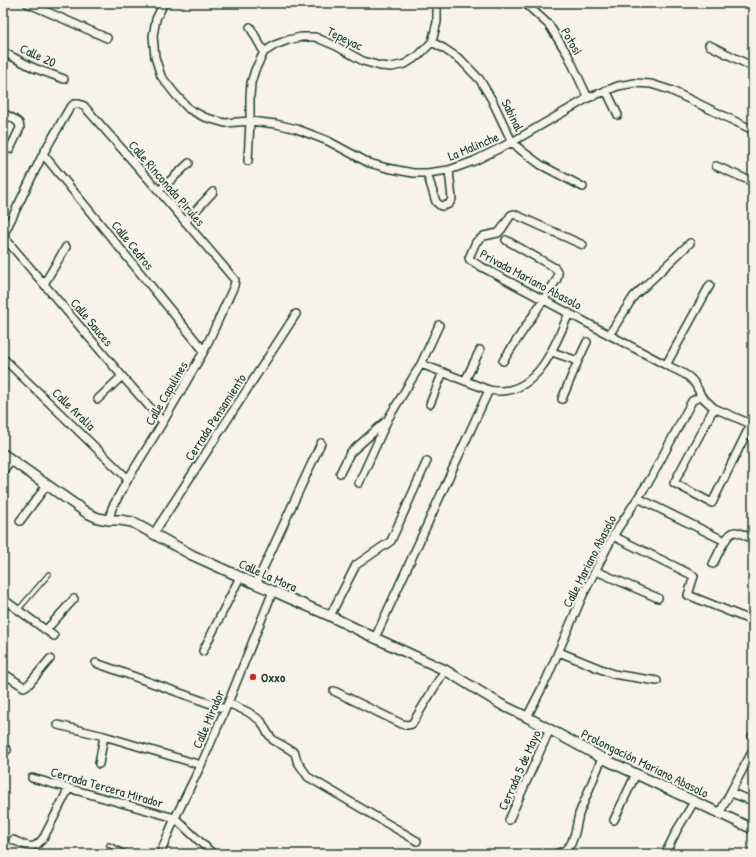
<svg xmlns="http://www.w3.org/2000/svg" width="756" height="857" font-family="'Patrick Hand',sans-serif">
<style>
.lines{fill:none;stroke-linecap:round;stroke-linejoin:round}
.service-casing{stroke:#1f3d34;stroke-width:6}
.minor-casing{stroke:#1f3d34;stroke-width:10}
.tertiary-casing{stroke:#1f3d34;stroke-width:12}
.service{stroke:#f7f3e8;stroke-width:3.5}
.minor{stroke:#f7f3e8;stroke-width:7}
.tertiary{stroke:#f7f3e8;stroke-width:9}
.poi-dot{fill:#c8321e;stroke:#f7f3e8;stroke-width:1.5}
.labels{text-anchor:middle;stroke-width:4;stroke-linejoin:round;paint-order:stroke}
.street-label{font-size:13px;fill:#1f3d34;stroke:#f7f3e8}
.poi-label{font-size:13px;font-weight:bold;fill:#1f3d34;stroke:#f7f3e8;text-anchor:start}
</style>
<rect width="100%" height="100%" fill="#f7f3e8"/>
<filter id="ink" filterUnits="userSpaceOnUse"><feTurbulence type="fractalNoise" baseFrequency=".025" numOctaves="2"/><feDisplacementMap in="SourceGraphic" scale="8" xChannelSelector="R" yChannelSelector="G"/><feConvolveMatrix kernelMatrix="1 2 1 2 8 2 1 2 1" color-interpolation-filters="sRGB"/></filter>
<g filter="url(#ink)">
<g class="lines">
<g class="service-casing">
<path id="service" d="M18,610l31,-36
M109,845l18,9"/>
</g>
<g class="minor-casing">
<path id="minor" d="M27,3l80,35
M164,3l-8,16 -3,17 2,21 6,19 14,18 14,15 15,8 21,6 25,-2 26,3 21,5 31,12 41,22 18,5 26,5h14l22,-3 25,-9 38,-19 76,-44 30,-12 17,-3 16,1 19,6 83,40
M525,3l24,22 19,30 20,43
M3,6l1,-3
M250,27l14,25
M432,42l11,6 18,12 19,20 12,20 20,42 10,9 19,14 42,22
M709,45l44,22
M3,52l31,16 30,11
M606,90l12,25
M3,113l11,6 5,4 1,5 -10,21
M43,154l161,197
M248,161l2,-40v-24l1,-14 4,-13 9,-18 11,-7 13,-5 13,-3h14l21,9 27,15 17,5 12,1 13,-3 13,-8 14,-14 5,-20v-13l-2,-6
M716,166l37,16
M427,173l9,29 5,4h2l6,-2 3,-5 -3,-29
M159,191l30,-28
M185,222l28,-30
M3,236l40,-82 26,-45 5,-5h5l5,2 75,85 76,89 -1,6 -30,65 -41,71 -35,57 -16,29 -3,12
M3,236l119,140 41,46
M583,245l-69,-31 -3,1 -10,15 -3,3 -14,3 -8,6 -7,16 1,2 10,6 186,99c19,9 27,10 35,31
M44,284l22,-37
M609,335l25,-39 11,-10 45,-43
M552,352l26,9 -16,38
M3,358l125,121
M503,361l54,-82 1,-6 -3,-5 -49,-28
M578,361l9,-19
M421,364l68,26
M666,365l44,-80
M465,381l15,-31
M98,399l24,-23
M430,404l13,-32
M714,408l-40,75 38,20 39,-79
M3,471l8,-11
M340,473l10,-20 35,-31
M359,483l29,-64 33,-55 18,-39
M638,498l87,43
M20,521l27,-36
M154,533l142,-219
M3,535v-1
M613,536l81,40 -6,19 65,26
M713,564c4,-7 13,-31 22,-32 6,0 13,5 18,8
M596,571l62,27
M256,584l65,-141
M3,599l51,37
M330,616l26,-51 35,-24 36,-80
M46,630l28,-31
M375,638l114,-248c4,1 9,1 13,1 38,-2 54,-48 67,-78
M203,651l37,-74
M559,652l54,22 44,7
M96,663l129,46
M3,673l21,14 5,-3 21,-25
M334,691l68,33 5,1 5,-1 33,-54
M228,703l20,9 13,9 6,11 6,8 16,9 6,4 2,8 11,16 109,64
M527,717l20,-39 35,-81 31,-61 38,-58 41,-77 9,-5 13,12 39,17
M58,725l46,11 97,29
M753,735l-1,1h1
M3,748l4,2
M99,764l5,-28
M32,778l143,40 38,36
M731,793l22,8
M719,814l34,-64
M509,820l41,-91
M614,820l22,-46
M13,840c15,6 20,12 31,-3l25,-49
M160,854l15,-36 26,-53 27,-62 45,-112
M554,854l10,-3 7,-7 4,-11 4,-19 23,-56
M665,854l12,-24 17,-28"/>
</g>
<g class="tertiary-casing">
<path id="tertiary" d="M3,454l84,59 11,5 11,2h11l12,2 60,33 64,29 17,7 57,25 45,22 70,32 57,35 25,12 75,41 151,71"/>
</g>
<use href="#service" class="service"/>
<use href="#minor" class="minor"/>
<use href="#tertiary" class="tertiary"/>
</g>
</g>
<circle class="poi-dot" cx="253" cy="677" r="4"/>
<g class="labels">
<g class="street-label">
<text transform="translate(345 38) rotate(26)" y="5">Tepeyac</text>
<text transform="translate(572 41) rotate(60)" y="5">Potosí</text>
<text transform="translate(38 55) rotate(24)" y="5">Calle 20</text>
<text transform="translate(513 115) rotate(64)" y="5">Sabinal</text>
<text transform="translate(473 146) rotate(-23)" y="5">La Malinche</text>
<text transform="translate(167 183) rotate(49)" y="5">Calle Rinconada Pirules</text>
<text transform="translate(133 245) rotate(51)" y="5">Calle Cedros</text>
<text transform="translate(531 279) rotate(28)" y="5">Privada Mariano Abasolo</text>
<text transform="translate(92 322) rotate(50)" y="5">Calle Sauces</text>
<text transform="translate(166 393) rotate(-60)" y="5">Calle Capulines</text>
<text transform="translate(74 409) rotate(44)" y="5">Calle Aralia</text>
<text transform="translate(215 417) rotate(-57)" y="5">Cerrada Pensamiento</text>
<text transform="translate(589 561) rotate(-63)" y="5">Calle Mariano Abasolo</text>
<text transform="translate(268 575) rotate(24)" y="5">Calle La Mora</text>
<text transform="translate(208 719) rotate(-67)" y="5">Calle Mirador</text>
<text transform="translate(645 763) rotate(26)" y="5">Prolongación Mariano Abasolo</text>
<text transform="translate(519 770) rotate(-66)" y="5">Cerrada 5 de Mayo</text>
<text transform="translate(107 787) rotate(16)" y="5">Cerrada Tercera Mirador</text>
</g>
<g class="poi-label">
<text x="261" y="682">Oxxo</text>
</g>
</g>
<rect width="756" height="857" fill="none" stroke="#f7f3e8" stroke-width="16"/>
<rect x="8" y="8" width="740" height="841" fill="none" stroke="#1f3d34" stroke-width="1.5" filter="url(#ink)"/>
</svg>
